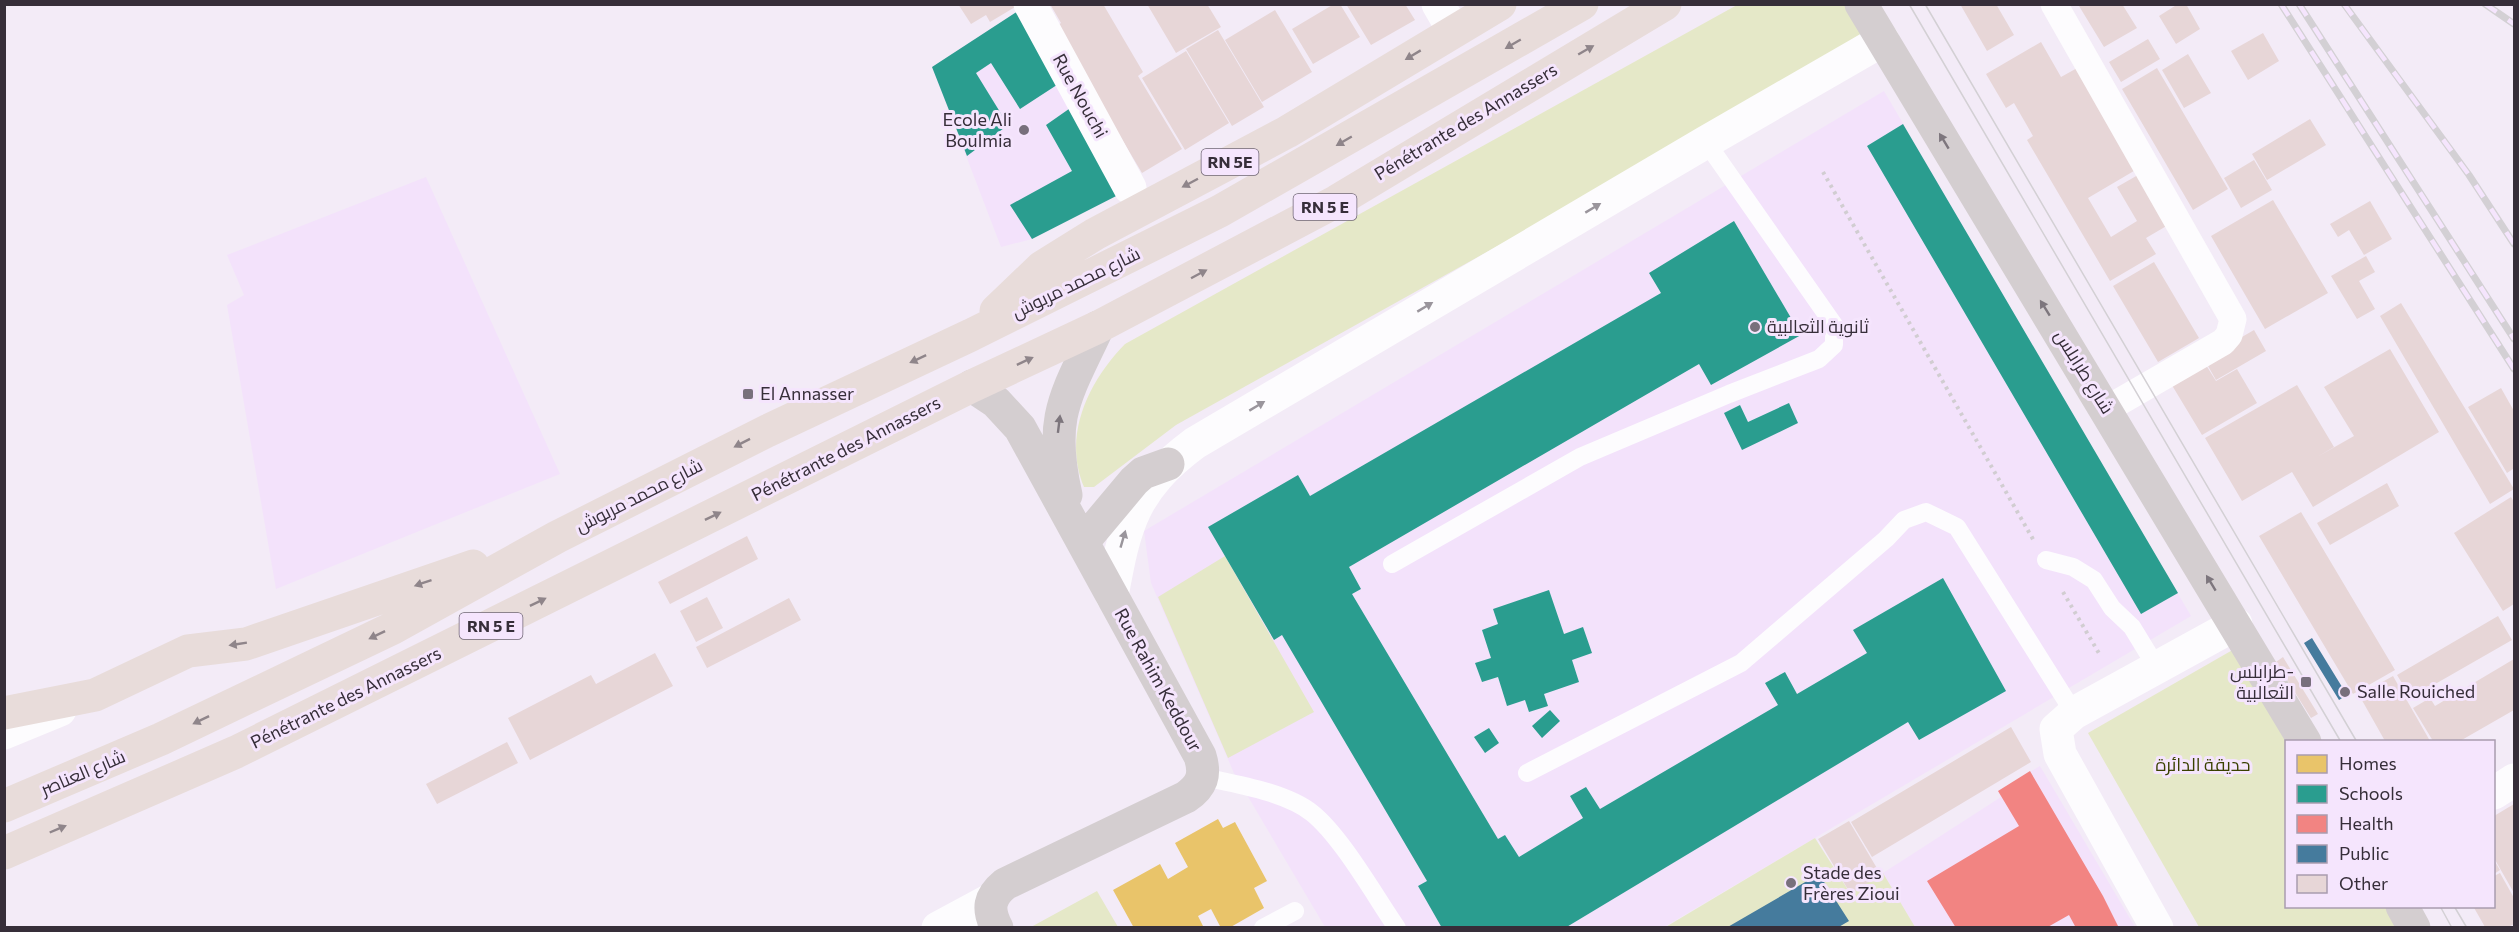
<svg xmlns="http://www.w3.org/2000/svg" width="2519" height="932" font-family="Commissioner,Cairo,sans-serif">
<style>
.built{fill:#f3e2fb}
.green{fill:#e5e8c8}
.homes{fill:#e9c46a}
.schools{fill:#2a9d8f}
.health{fill:#f28482}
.public{fill:#457b9d}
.building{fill:#e7d6d7}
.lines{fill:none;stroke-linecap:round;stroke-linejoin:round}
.path{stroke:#d1cdd1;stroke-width:4;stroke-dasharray:3 4.5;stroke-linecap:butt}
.service{stroke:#fdfcfe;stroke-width:18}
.pedestrian{stroke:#fdfcfe;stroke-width:27}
.minor{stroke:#fdfcfe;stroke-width:33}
.tertiary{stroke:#fdfcfe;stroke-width:33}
.secondary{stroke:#d4ced0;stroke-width:33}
.trunk{stroke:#e8dcda;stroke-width:33}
.tram{stroke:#d3d0d4;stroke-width:1.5}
.rail-casing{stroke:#d3d0d4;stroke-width:7}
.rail{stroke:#f5e5fd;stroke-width:4.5;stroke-dasharray:14;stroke-linecap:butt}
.oneway{fill:#8f858a}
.oneway2{fill:#7d767d}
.oneway3{fill:#9a959c}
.poi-dot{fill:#78707c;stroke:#f5e5fd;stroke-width:2}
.labels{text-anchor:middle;stroke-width:6;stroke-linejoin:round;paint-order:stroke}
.shield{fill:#f5e5fd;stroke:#6f6574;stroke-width:1.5}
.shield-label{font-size:16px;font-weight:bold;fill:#362e39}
.street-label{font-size:18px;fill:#362e39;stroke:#f5e5fd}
.poi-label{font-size:18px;fill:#362e39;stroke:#f5e5fd;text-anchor:start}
.park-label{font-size:18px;fill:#3a4100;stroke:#f5e5fd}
</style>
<rect width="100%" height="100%" fill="#f3ebf7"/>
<path class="built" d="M1021,9l105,182 -94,48 -31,8 -69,-180z
M1884,91l307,525 -527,311h-339l-91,-154 -83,-190 -7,-52z
M426,177l134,297 -284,115 -49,-284 17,-10 -17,-40z
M2040,766l95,161h-220l-32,-54 118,-76 -3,-6z"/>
<path class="green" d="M1737,5h114l10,29 -146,91 -539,300 -82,62h-10c-22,-52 5,-106 41,-143z
M1225,556l89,156 -86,46 -70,-161z
M2236,648l50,94v164l99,1 12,20h-198l-111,-194z
M1815,838l35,55 33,-20 32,54 -251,1z
M1097,891l21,36h-87z"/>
<path class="homes" d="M1218,819l5,9 12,-6 32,59 -13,7 10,20 -35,20h-8l-10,-19 -13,7 6,12h-70l-21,-38 47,-26 8,15 20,-12 -13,-24z"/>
<path class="schools" d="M1021,9l42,72 -43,28 -29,-46 -15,10 32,52 -41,31 -35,-89z
M1076,104l50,87 -94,48 -22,-34 62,-34 -26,-46z
M1903,124l275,469 -37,21 -274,-468z
M1734,221l67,114 -90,50 -12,-21 -350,203 12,22 -9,5 146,245 7,-4 14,22 64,-39 -13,-22 16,-9 14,22 178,-104 -13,-22 20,-11 12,22 70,-41 -14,-23 90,-52 63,113 -87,49 -11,-18 -343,206h-123l-24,-42 9,-5 -145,-246 -8,5 -66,-113 90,-52 12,21 351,-203 -12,-20z
M1789,403l9,20 -56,27 -18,-37 16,-8 8,17z
M1549,590l15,44 19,-7 9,26 -20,7 7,22 -35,12 4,12 -19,6 -4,-12 -18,6 -9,-29 -16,5 -7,-19 16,-5 -9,-28 16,-6 -5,-15z
M1550,710l10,11 -18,17 -10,-12z
M1489,728l10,15 -14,10 -11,-16z"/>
<path class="health" d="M2030,771l73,125 16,32h-43l-7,-13 -23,13h-90l-29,-47 92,-55 -21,-35z"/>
<path class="public" d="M2312,638l35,57 -8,5 -35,-57z
M1819,874l30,47 -12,7h-111z"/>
<path class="building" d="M958,4h62l-30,18 -4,-7 -15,9z
M1050,4h53l40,68 -5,4 44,73 -40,24 -87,-146 6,-4z
M1147,4h60l14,23 -45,26z
M1334,4h6l20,33 -47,27 -21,-35z
M1346,4h59l10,16 -44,25z
M1960,4h36l18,31 -27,16z
M2081,4h41l15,24 -33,19 -25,-41z
M2178,4h8l14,25 -24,15 -17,-28z
M1275,10l37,62 -50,30 -37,-62z
M1218,30l46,77 -32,19 -46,-77z
M2263,33l16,28 -31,19 -17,-29z
M2148,39l12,20 -39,23 -12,-20z
M2041,42l20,35 18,-10 60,101 -51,30 23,39 26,-16 -20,-34 28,-16 30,50 -29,17 10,16 -46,27 -83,-141 6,-4 -19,-33 -8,5 -20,-34z
M1186,51l43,72 -44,27 -43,-72z
M2188,54l23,39 -27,15 -22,-38z
M2157,68l71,121 -35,21 -71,-121z
M2310,119l16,26 -59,35 -15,-26z
M2254,160l18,30 -31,18 -17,-30z
M2273,200l55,93 -63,36 -54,-93z
M2370,201l22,38 -28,16 -15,-25 -11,7 -8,-13z
M2366,256l9,16 -16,9 16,28 -18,10 -26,-43z
M2154,262l45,76 -41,24 -45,-76z
M2401,303l113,186 -24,15 -110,-188z
M2254,330l12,21 -50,29 -12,-21z
M2390,349l49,83 -126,75 -21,-35 -50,29 -37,-63 92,-53 37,62 -17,10 37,-21 -30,-49z
M2201,357l15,24 21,-12 20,34 -55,32 -35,-58z
M2501,388l13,23v62l-1,-4 -6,4 -39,-66z
M2387,483l12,23 -69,39 -13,-22z
M2511,497l3,5v102l-11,7 -49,-78z
M2301,512l94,158 -42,24 -94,-158z
M747,536l11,23 -88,45 -12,-22z
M707,597l16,31 -27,14 -16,-31z
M789,598l12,22 -94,48 -11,-21z
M2498,616l14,24 -96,55 -6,-10 -5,3 -8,-13z
M655,653l18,33 -143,74 -22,-42 83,-43 5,9z
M2283,657l35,57 -7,4 -35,-56z
M2514,659v51l-54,31h-27l-20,-33 17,-10 5,8z
M2393,676l37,65h-45l-26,-46z
M2011,727l20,35 -159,95 -21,-35z
M507,742l11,21 -81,41 -11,-20z
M2514,804v89l-20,-35v-42z
M1849,821l32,54 -31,18 -32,-54z
M2494,860l6,10 -6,4z
M2500,873l14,25v26l-6,3h-23l-12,-21h21v-30z"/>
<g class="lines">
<path class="path" d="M1823,172l211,369
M2063,592l37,63"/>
<path class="service" d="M2046,560l27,7 21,13 18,28 20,19 25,41
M1392,564l188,-107 149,-63 90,-35 15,-14v-20l-128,-183
M1527,773l214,-110 145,-124 18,-19 22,-8 31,15 117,186
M1203,777c32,7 83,15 109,36 29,23 63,83 85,115
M1263,928l32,-17"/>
<path class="pedestrian" d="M2054,4l179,315 -4,16 -6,7 -116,67"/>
<path class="minor" d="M1030,4l100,184
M1438,4l15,26
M4,733l56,-23
M2494,793l20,-13
M938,928l52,-28
M2157,928l-97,-174 -4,-25 18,-16 162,-89"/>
<path class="tertiary" d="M1112,596c13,-72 21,-107 83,-153l511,-301 177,-102"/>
<path class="secondary" d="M1861,4l444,738
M972,386l24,16 24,26 180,328c6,19 2,30 -14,41l-181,87c-16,13 -18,25 -8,44
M1066,495c-18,-79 0,-99 32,-168
M1083,542l51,-61 9,-8 25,-9
M2402,906l12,22"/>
<path class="trunk" d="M996,311l46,-44 53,-33 192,-102 213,-128
M4,713l91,-18 93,-44 58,-7 227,-78
M4,806l157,-67 232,-111 164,-91 210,-106 204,-96 249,-124 362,-207
M4,853l232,-101 736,-366 126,-59 239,-126 328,-197"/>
<path class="tram" d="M1909,4l432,738
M1925,4l432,738
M2440,906l12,22
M2454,906l13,22"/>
<g class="rail-casing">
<path id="rail" d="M2281,4l233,365
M2299,4l215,335
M2344,4l125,171 45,69
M2485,4l29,20"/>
</g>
<use href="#rail" class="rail"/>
</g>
<defs><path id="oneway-solid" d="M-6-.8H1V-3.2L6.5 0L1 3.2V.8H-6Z" transform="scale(1.5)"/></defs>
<g class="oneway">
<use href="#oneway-solid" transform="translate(1513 44) rotate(150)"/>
<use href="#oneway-solid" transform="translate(1586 50) rotate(-30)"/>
<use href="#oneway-solid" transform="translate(1413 55) rotate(149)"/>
<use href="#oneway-solid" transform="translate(1344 141) rotate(150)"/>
<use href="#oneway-solid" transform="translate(1190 183) rotate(152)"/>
<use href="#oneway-solid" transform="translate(1199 274) rotate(-28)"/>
<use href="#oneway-solid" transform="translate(918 359) rotate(155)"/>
<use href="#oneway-solid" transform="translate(1025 361) rotate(-25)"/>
<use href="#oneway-solid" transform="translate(742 443) rotate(153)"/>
<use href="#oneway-solid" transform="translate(713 516) rotate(-26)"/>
<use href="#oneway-solid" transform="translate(423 583) rotate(161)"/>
<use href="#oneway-solid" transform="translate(538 602) rotate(-26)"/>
<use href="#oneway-solid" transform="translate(377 635) rotate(154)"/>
<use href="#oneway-solid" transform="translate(238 644) rotate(171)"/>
<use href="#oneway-solid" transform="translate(201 720) rotate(154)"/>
<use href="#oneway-solid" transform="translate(58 829) rotate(-23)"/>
</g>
<g class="oneway2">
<use href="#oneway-solid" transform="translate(1944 141) rotate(-121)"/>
<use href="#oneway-solid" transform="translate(2045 308) rotate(-122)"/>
<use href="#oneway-solid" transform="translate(1059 424) rotate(-83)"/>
<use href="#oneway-solid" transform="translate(2211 583) rotate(-121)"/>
</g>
<g class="oneway3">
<use href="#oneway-solid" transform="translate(1593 208) rotate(-31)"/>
<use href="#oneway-solid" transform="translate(1425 307) rotate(-31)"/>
<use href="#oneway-solid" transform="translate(1257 406) rotate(-31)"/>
<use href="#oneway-solid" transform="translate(1123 539) rotate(-74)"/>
</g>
<g class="poi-dot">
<circle cx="1024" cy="130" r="6"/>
<circle cx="1755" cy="327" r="6"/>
<rect x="742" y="388" width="12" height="12" rx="3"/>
<rect x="2300" y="676" width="12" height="12" rx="3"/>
<circle cx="2345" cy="692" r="6"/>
<circle cx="1791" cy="883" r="6"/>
</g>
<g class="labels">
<g class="shield">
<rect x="1201.5" y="149" width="57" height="26" rx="4.5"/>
<rect x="1293.5" y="194" width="63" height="26" rx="4.5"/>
<rect x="459.5" y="613" width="63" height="26" rx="4.5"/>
</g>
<g class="shield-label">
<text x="1230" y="168">RN 5E</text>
<text x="1325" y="213">RN 5 E</text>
<text x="491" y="632">RN 5 E</text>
</g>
<g class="street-label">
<text transform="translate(1080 96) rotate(61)" y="6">Rue Nouchi</text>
<text transform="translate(1466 122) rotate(-31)" y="6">Pénétrante des Annassers</text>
<text transform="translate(1076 283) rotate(-26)" y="6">شارع محمد مربوش</text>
<text transform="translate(2084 372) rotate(58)" y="6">شارع طرابلس</text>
<text transform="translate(846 449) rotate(-27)" y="6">Pénétrante des Annassers</text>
<text transform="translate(639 496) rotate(-27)" y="6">شارع محمد مربوش</text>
<text transform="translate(1158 680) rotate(61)" y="6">Rue Rahim Keddour</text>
<text transform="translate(346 698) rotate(-26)" y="6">Pénétrante des Annassers</text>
<text transform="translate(83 773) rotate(-23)" y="6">شارع العناصر</text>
</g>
<g class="poi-label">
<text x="1012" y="126" text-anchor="end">Ecole Ali<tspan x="1012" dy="21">Boulmia</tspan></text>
<text x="1767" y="333">ثانوية الثعالبية</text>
<text x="760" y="400">El Annasser</text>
<text x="2294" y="678" text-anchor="end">طرابلس-<tspan x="2294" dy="21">الثعالبية</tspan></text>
<text x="2357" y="698">Salle Rouiched</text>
<text x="1803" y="879">Stade des<tspan x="1803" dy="21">Frères Zioui</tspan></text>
</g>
<g class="park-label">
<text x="2203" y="771">حديقة الدائرة</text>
</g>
</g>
<rect width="2519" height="932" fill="none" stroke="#362e39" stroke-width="12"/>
<rect x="2285" y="740" width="210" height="168" fill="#f5e5fd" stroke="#a99caf" stroke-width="1.5"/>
<rect x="2297" y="755" width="30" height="18" fill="#e9c46a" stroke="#a99caf" stroke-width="1.5"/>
<text x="2339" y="770" font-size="18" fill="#362e39">Homes</text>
<rect x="2297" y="785" width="30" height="18" fill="#2a9d8f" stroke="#a99caf" stroke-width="1.5"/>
<text x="2339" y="800" font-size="18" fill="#362e39">Schools</text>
<rect x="2297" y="815" width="30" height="18" fill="#f28482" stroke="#a99caf" stroke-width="1.5"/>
<text x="2339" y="830" font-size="18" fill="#362e39">Health</text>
<rect x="2297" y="845" width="30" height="18" fill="#457b9d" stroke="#a99caf" stroke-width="1.5"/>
<text x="2339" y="860" font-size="18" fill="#362e39">Public</text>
<rect x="2297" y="875" width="30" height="18" fill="#e7d6d7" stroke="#a99caf" stroke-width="1.5"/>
<text x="2339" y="890" font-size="18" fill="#362e39">Other</text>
</svg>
